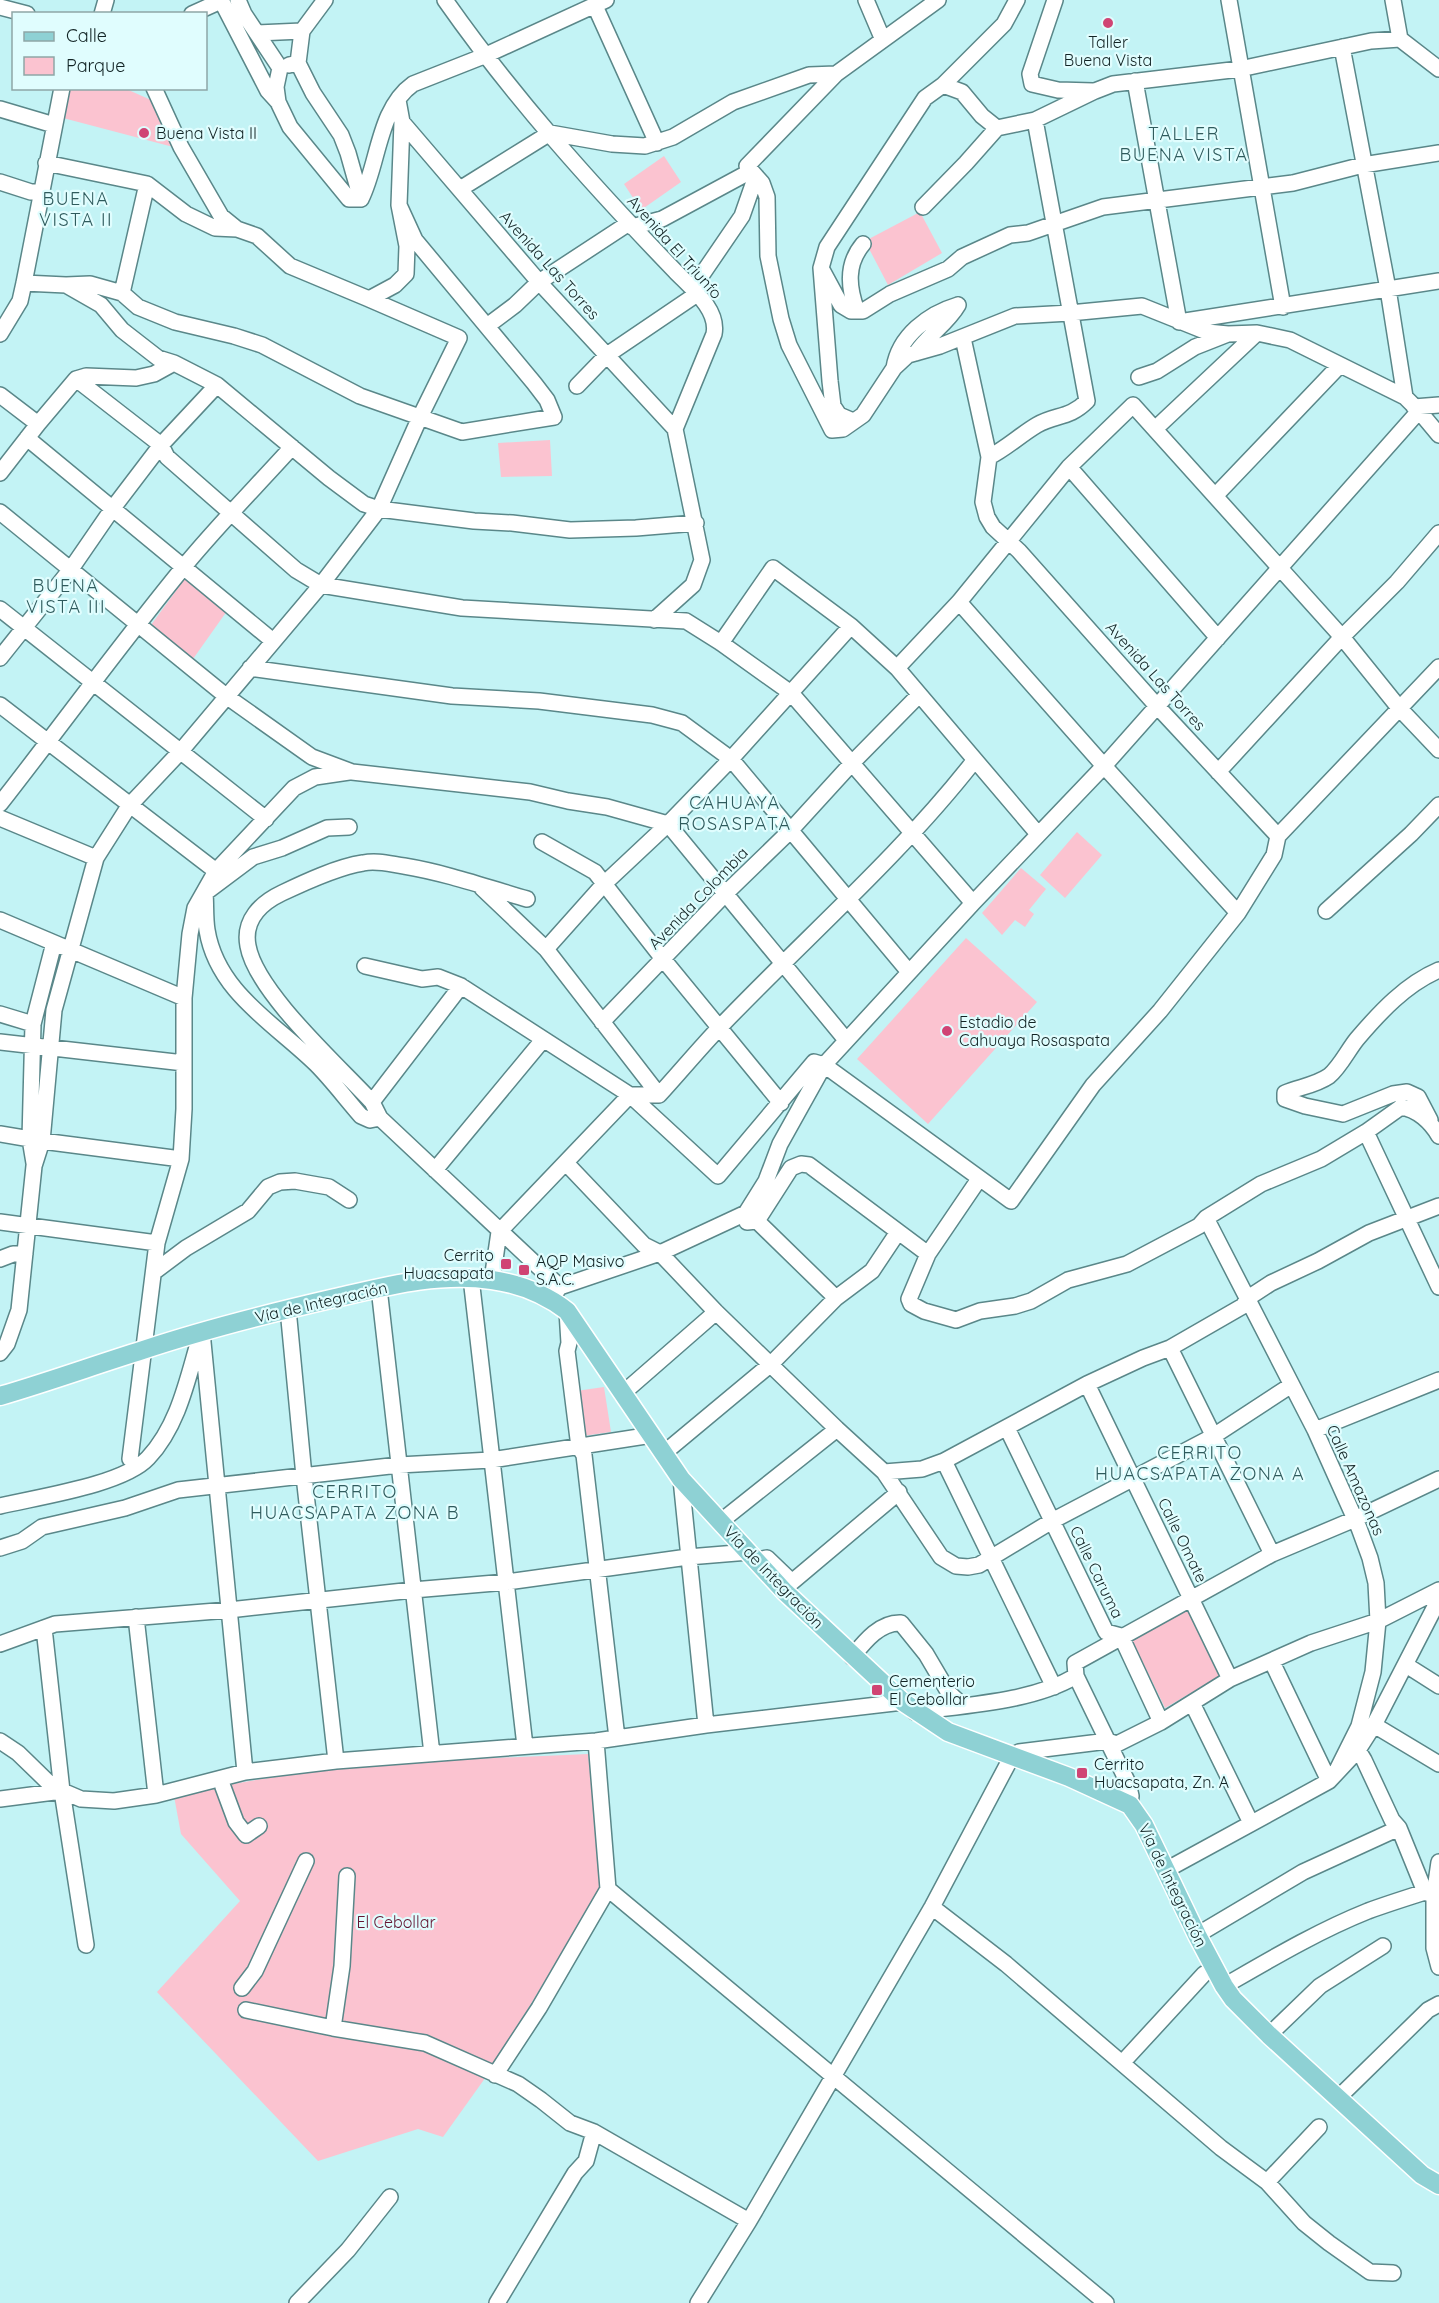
<svg xmlns="http://www.w3.org/2000/svg" width="1439" height="2303" font-family="Quicksand,sans-serif">
<style>
.green{fill:#fbc3d0}
.lines{fill:none;stroke-linecap:round;stroke-linejoin:round}
.minor-casing{stroke:#5a8789;stroke-width:18}
.major-casing{stroke:#fff;stroke-width:21}
.minor{stroke:#fff;stroke-width:15}
.major{stroke:#8ed1d4;stroke-width:18}
.poi-dot{fill:#d04474;stroke:#e0fdfe;stroke-width:2}
.labels{text-anchor:middle;stroke-width:4.5;stroke-linejoin:round;paint-order:stroke}
.poi-label{font-size:16px;fill:#122425;stroke:#e0fdfe;text-anchor:start}
.street-label{font-size:16px;fill:#122425;stroke:#e0fdfe}
.park-label{font-size:16px;fill:#641532;stroke:#e0fdfe}
.neighbourhood-label{font-size:18px;letter-spacing:1.5px;fill:#2f5b5d;stroke:#e0fdfe}
</style>
<rect width="100%" height="100%" fill="#c3f3f5"/>
<path class="green" d="M69,89l55,-1 27,12 26,48 -114,-30z
M664,156l17,26 -40,28 -17,-26z
M920,212l22,41 -54,32 -23,-44z
M550,440l2,36 -51,1 -3,-34z
M186,577l41,34 -34,48 -42,-34z
M1077,832l25,23 -37,43 -25,-23z
M1021,868l25,21 -17,21 5,4 -9,13 -10,-7 -13,15 -20,-22z
M966,938l71,64 -109,122 -71,-65z
M604,1387l7,45 -28,4 -7,-45z
M1187,1608l33,68 -55,32 -33,-68z
M588,1754l14,132 -109,181 -50,70 -25,-8 -100,32 -161,-169 83,-91 -59,-67 -7,-38c136,-32 275,-36 414,-42z"/>
<g class="lines">
<g class="minor-casing">
<path id="minor" d="M221,0l47,91 10,11
M238,0l6,14 36,54 -4,19 2,15 12,25 59,72h12
M445,0c68,97 148,186 230,271 15,16 44,38 39,63l-39,95 27,131 -9,25 -39,35
M866,0l17,40
M938,0l-102,74 -89,92 15,17 5,14 1,59 13,63 8,26 43,85 11,-1 20,-14 31,-47 14,-13 32,-9 75,-30 55,-3 72,-7 65,26 21,2 29,-1 33,7 115,57 14,14 20,24
M1055,0l-25,74 2,10 26,6 35,1
M1229,0l54,307
M1393,0l7,39
M595,6l62,137
M0,7l27,7
M102,14l4,-14
M192,14l29,-13 -1,-1
M257,33l45,-2
M1342,47l46,242 17,108
M298,63l15,30 28,42 7,18 13,46
M289,65l9,-2 4,-32 23,-31
M1135,81l44,241 260,-41
M943,85l61,-61 13,-24
M154,88l27,59 40,69 16,13 20,7 33,30 79,33 26,-14 11,-11 1,-28 -8,-41 3,-83 -4,-22
M0,109l54,16
M402,122l137,160 136,147
M46,163l101,21 39,30 29,14 22,1
M0,182l31,10 11,-1
M460,189l90,-56 62,11 33,2 28,-9 60,-35 76,-27 27,-1
M361,199c18,-36 17,-90 52,-115l71,-28 122,-56
M923,207l43,-44 31,-35 38,-8 60,-29 18,-7 127,-15 131,-28 29,-2 39,30
M632,227l30,-8 89,-48
M821,268l20,37 10,6h12l27,-17 58,-25 14,-12 48,-22 18,-2 75,-26 190,-24 70,-18 76,-12
M66,285l24,-1 32,9 16,14 37,15 59,14 28,9 98,51 102,36 92,-15 -7,-17 -13,-17 -119,-143 -16,-35
M122,293l25,-109
M857,311c-9,-24 -11,-47 6,-67
M487,326l28,-21 24,-23 90,-59
M0,334l20,-33 4,-18 38,-195
M963,338l26,119 -6,45 4,15 6,10 26,24 137,154 122,131
M916,353c12,-18 31,-29 42,-48
M174,363l43,22 112,93 35,26 15,5 95,12 38,2 58,7 66,-2 60,-5
M894,368c5,-32 34,-54 64,-63
M1139,377l18,-6 38,-24 33,-13
M76,379l85,66 6,12 129,113 25,15 141,23 224,13 35,22 70,50 182,210
M577,386l30,-31 90,-61 2,-15 43,-63 14,-40
M0,395l38,29
M1414,407l25,-2
M853,421l-14,-6 -6,-9 -3,-25 -9,-113 6,-21 98,-149 18,-13 19,7 20,24 15,12
M1155,429l102,-96
M27,438l246,203
M989,457c18,-9 31,-22 48,-32 19,-11 32,-6 50,-24l-52,-281
M1069,467l149,171
M0,473l38,-49 38,-45 10,-3 50,2 18,-4 20,-11 -16,-5 -36,-28 -21,-25 -35,-20 -42,-2
M1215,496l125,-131
M0,512l226,184 86,61 40,15 178,20 38,9 39,6 61,17 178,216
M959,602l145,164 134,147
M0,609l266,210
M721,643l52,-75 78,58 46,42 141,166
M0,658l71,-89 42,-61 48,-63 56,-60
M250,668l202,28 87,5 113,14 30,8 49,36 178,213
M897,668l62,-66 110,-135 64,-62 209,232 58,72 39,41
M0,705l216,166
M1218,772l124,-135 55,-55 42,-49
M0,804c61,-78 119,-158 182,-235 34,-42 73,-81 110,-122
M0,818l96,40
M349,827l-22,1 -45,20 -29,9 -48,36c1,12 0,25 2,37 10,62 67,93 109,134 16,16 30,35 45,52l9,4 10,-2
M542,842l53,30 68,87 118,144
M482,888l64,61 113,146
M527,899c-41,-12 -81,-26 -123,-33 -14,-2 -27,-6 -41,-3 -26,4 -58,19 -81,30 -21,10 -39,27 -34,53 8,46 91,120 124,156l8,16 180,169
M1326,911l85,-77 28,-29
M0,920l184,78
M546,949l58,-65 64,-60 63,-65 120,-133
M365,966l57,13 16,-2 23,9 169,109 88,81 96,-114 10,3 187,136 82,-116 67,-74 78,-98 36,-58 4,-19 161,-169
M0,1014l33,10
M602,1022l123,-128 65,-63 63,-69 66,-67
M0,1042l184,21
M372,1102l89,-116
M1430,1120l-12,-23 -11,-5 -14,2 -50,20 -38,-8 -20,-7v-6c15,-6 31,-8 44,-17 11,-9 19,-26 28,-37 23,-27 49,-55 82,-69
M1366,1132l73,155
M0,1134l42,7 139,18
M34,1163l-4,-24 3,-115 21,-81
M566,1163l78,82 16,8 56,59 121,117 47,43 57,85 15,9 12,1 11,-2 73,-44 160,-84 78,-51
M435,1170l107,-129
M979,1179l-51,75 -19,45 2,5 13,7 32,9 24,-9 35,-5 16,-5 37,-21 59,-16 72,-38 7,-8 55,-34 60,-25 45,-27 35,-25c16,2 30,15 38,29
M1206,1218l109,212 44,98 11,30 6,25 2,38 -5,51 -14,54 -24,48
M757,1221l34,-53 10,-4 8,1 119,89
M0,1222l157,21
M747,1222l10,-1 79,77
M0,1259l13,-5h12
M154,1272l32,-24 62,-37 20,-24 12,-5 15,-1 34,6 20,13
M471,1278l54,468
M492,1280l7,-48 131,-137h29c21,-23 40,-46 61,-68 84,-88 178,-169 254,-266
M379,1288l53,466
M551,1298l9,-11 100,-34 86,-40 20,-32 14,-37 44,-79 149,-162 131,-137 315,-355
M288,1309l16,167 32,285
M567,1311l2,32 -2,8 12,96 5,8 33,283
M202,1332l43,440
M1170,1348l102,206
M0,1353l7,-9 12,-34 15,-144 8,-25 12,-131 42,-152 33,-52 51,-54 141,-167 58,-76 41,-92 39,-79 -90,-39
M1087,1384l143,295
M622,1394l94,-82
M1007,1428l99,204 15,4 40,86
M1315,1430l124,-50
M664,1453l107,-89 65,-66 36,-27 26,-39
M130,1459l27,-216 24,-84 3,-50v-111l6,-64 5,-26 21,-37 78,-83 21,-11 34,-5
M944,1461l110,226
M884,1472l38,-3 22,-8 143,-77 56,-26 27,-10 73,-42 5,-8 23,-15 47,-22 51,-28 70,-27
M681,1479l25,246
M0,1506c37,-9 123,-21 148,-48 30,-32 39,-77 51,-118
M720,1522l117,-93
M0,1548l22,-7 20,-14 83,-19 53,-18 221,-25 92,-5 161,-25
M756,1560l11,-2 25,24 107,-90
M136,1617l20,178
M44,1628l18,163 24,154
M0,1644l55,-20 174,-14 184,-20 94,-8 181,-25 61,-5
M852,1657c13,-16 28,-35 49,-34l25,31 23,39 14,13
M1272,1662l57,119
M1406,1665l33,21
M1076,1676l52,107 3,13 -1,9
M1192,1703l59,120
M915,1712c51,-7 117,-10 161,-36l-1,-13 197,-109 83,-35 84,-40
M1374,1725l65,39
M0,1741l18,12 35,34 28,12 33,2 42,-6 89,-23 91,-11 260,-20 110,-16 197,-23
M1358,1750l6,10 28,60 7,8 26,64 9,4v52l5,19
M223,1787l13,35 10,13 13,-9
M0,1799l62,-8
M1166,1870l163,-89 29,-31 16,-25 65,-126
M608,1889l498,414
M1434,1896l5,-34
M932,1907l74,57 215,184 46,34 37,41 25,20 41,29 23,1
M1197,1935l106,-63 96,-44
M1224,1986c47,-27 94,-55 144,-75 19,-7 38,-13 57,-19
M242,1988l13,-17 51,-110
M246,2010l87,18 92,15 93,41 23,16 29,23 24,9
M333,2028l9,-62 5,-90
M1269,2035l51,-49 63,-40
M1123,2062l81,-88
M495,2075l44,-67 69,-119 -12,-148
M1338,2098l90,-88 11,-6
M1267,2182l52,-55
M297,2303l51,-53 42,-53
M497,2303l78,-130 11,-12 8,-29 155,89
M698,2303l51,-82 183,-314 80,-151 7,-4 89,-11 9,3 44,-22 69,-43 81,-36 67,-22 61,-31"/>
</g>
<g class="major-casing">
<path id="major" d="M0,1396c48,-14 95,-31 143,-46 63,-21 127,-37 192,-52 52,-12 104,-26 157,-18 28,4 53,14 75,31l114,168 103,112 119,111 45,30 121,45 61,28 14,20 53,110 27,51 9,13 36,36 153,140 17,10"/>
</g>
<use href="#minor" class="minor"/>
<use href="#major" class="major"/>
</g>
<g class="poi-dot">
<circle cx="1108" cy="23" r="6"/>
<circle cx="144" cy="133" r="6"/>
<circle cx="947" cy="1031" r="6"/>
<rect x="500" y="1258" width="12" height="12" rx="3"/>
<rect x="518" y="1264" width="12" height="12" rx="3"/>
<rect x="871" y="1684" width="12" height="12" rx="3"/>
<rect x="1076" y="1767" width="12" height="12" rx="3"/>
</g>
<g class="labels">
<g class="poi-label">
<text x="1108" y="48" text-anchor="middle">Taller<tspan x="1108" dy="18">Buena Vista</tspan></text>
<text x="156" y="139">Buena Vista II</text>
<text x="959" y="1028">Estadio de<tspan x="959" dy="18">Cahuaya Rosaspata</tspan></text>
<text x="494" y="1261" text-anchor="end">Cerrito<tspan x="494" dy="18">Huacsapata</tspan></text>
<text x="536" y="1267">AQP Masivo<tspan x="536" dy="18">S.A.C.</tspan></text>
<text x="889" y="1687">Cementerio<tspan x="889" dy="18">El Cebollar</tspan></text>
<text x="1094" y="1770">Cerrito<tspan x="1094" dy="18">Huacsapata, Zn. A</tspan></text>
</g>
<g class="street-label">
<text transform="translate(675 247) rotate(48)" y="6">Avenida El Triunfo</text>
<text transform="translate(550 265) rotate(48)" y="6">Avenida Las Torres</text>
<text transform="translate(1156 676) rotate(48)" y="6">Avenida Las Torres</text>
<text transform="translate(698 898) rotate(-46)" y="6">Avenida Colombia</text>
<text transform="translate(321 1302) rotate(-13)" y="6">Vía de Integración</text>
<text transform="translate(1356 1480) rotate(66)" y="6">Calle Amazonas</text>
<text transform="translate(1183 1540) rotate(64)" y="6">Calle Omate</text>
<text transform="translate(1097 1572) rotate(64)" y="6">Calle Caruma</text>
<text transform="translate(774 1577) rotate(46)" y="6">Vía de Integración</text>
<text transform="translate(1173 1885) rotate(64)" y="6">Vía de Integración</text>
</g>
<g class="park-label">
<text x="396" y="1928">El Cebollar</text>
</g>
<g class="neighbourhood-label">
<text x="1184" y="140">TALLER<tspan x="1184" dy="21">BUENA VISTA</tspan></text>
<text x="76" y="205">BUENA<tspan x="76" dy="21">VISTA II</tspan></text>
<text x="66" y="592">BUENA<tspan x="66" dy="21">VISTA III</tspan></text>
<text x="735" y="809">CAHUAYA<tspan x="735" dy="21">ROSASPATA</tspan></text>
<text x="1200" y="1459">CERRITO<tspan x="1200" dy="21">HUACSAPATA ZONA A</tspan></text>
<text x="355" y="1498">CERRITO<tspan x="355" dy="21">HUACSAPATA ZONA B</tspan></text>
</g>
</g>
<rect x="12" y="12" width="195" height="78" fill="#e0fdfe" stroke="#8ea6a7" stroke-width="1.5"/>
<rect x="24" y="32" width="30" height="9" fill="#8ed1d4" stroke="#8ea6a7" stroke-width="1.5"/>
<text x="66" y="42" font-size="18" fill="#122425">Calle</text>
<rect x="24" y="57" width="30" height="18" fill="#fbc3d0" stroke="#8ea6a7" stroke-width="1.5"/>
<text x="66" y="72" font-size="18" fill="#122425">Parque</text>
</svg>
